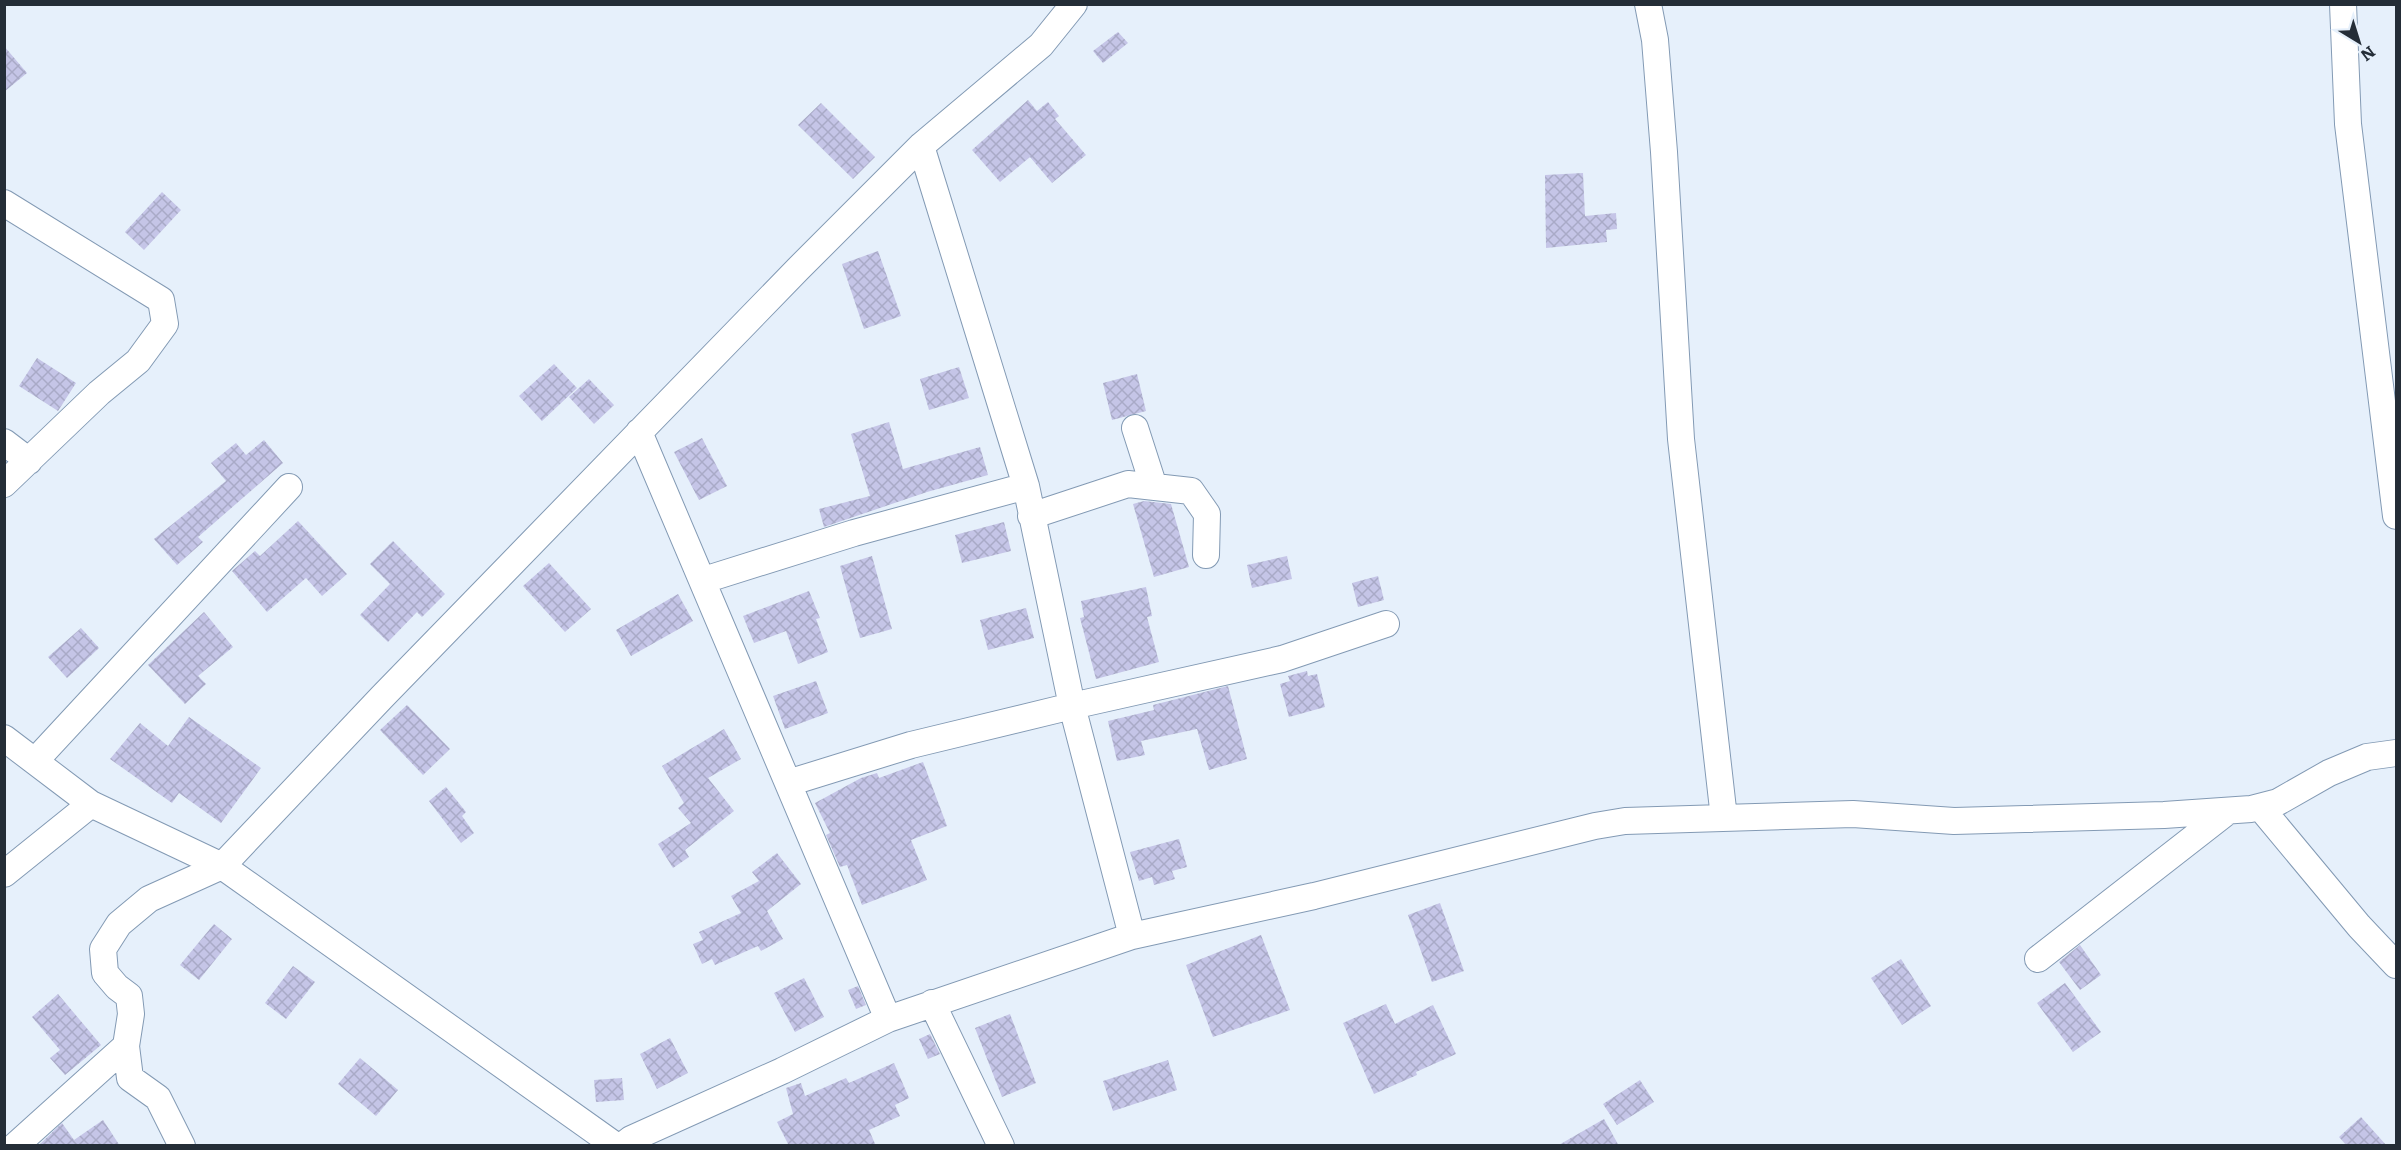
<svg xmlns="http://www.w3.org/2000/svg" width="2401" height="1150" font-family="Literata,serif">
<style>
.building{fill:url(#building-cross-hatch)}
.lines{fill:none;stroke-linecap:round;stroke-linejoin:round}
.minor-casing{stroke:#839ab4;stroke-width:28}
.minor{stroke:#fff;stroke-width:26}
</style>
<defs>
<pattern id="building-cross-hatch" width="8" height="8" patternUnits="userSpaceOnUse" patternTransform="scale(1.5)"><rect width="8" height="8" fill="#c5c5e7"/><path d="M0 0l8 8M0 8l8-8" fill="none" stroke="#a9aac7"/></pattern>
</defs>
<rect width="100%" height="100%" fill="#e6f0fb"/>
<path class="building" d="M1118,32l10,11 -25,20 -10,-12z
M4,46l23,27 -23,19z
M1028,100l9,11 11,-9 11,14 -4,3 31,36 -34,28 -22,-26 -30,25 -28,-32z
M821,103l54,54 -22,22 -55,-54z
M1583,173l2,43 31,-3 1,16 -11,1 1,12 -61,6 -1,-73z
M162,192l19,18 -37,40 -19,-18z
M878,251l23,65 -37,13 -22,-65z
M37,358l39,25 -18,28 -39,-25z
M554,364l23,24 -35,33 -23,-25z
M959,367l10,31 -40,12 -9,-31z
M1137,374l9,37 -34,9 -9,-37z
M589,379l25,26 -20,19 -25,-27z
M889,422l14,47 77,-22 8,28 -61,17 -103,35 -5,-18 51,-13 -19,-62z
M702,438l25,48 -28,14 -25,-48z
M264,440l19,23 -85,74 5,5 -26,23 -23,-26 72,-58 -15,-18 25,-20 10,12z
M1144,501l27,3 18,63 -35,10 -21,-73z
M298,521l49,53 -25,22 -16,-18 -39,34 -35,-41 23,-20 5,5z
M1004,522l7,29 -49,12 -7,-28z
M393,541l52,53 -23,23 -5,-5 -29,30 -28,-27 30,-31 -20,-20z
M872,556l20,73 -32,9 -20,-72z
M1287,556l5,23 -40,9 -5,-23z
M549,563l42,46 -26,23 -42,-46z
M1378,576l6,24 -26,7 -6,-24z
M1146,587l6,29 -5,1 12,45 -63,17 -16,-61 4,-1 -3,-16z
M809,591l11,27 -4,1 12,33 -30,12 -12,-33 -32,12 -11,-27z
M678,594l15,27 -62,35 -15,-26z
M1026,608l8,30 -46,12 -8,-30z
M204,612l29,35 -35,29 8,8 -21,20 -37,-39z
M81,628l18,20 -32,30 -19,-21z
M1307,671l1,5 9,-2 8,33 -36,10 -9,-33 10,-3 -2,-5z
M816,681l12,32 -43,16 -12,-33z
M1228,686l19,73 -38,11 -12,-41 -56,12 4,14 -28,6 -9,-40 46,-11 -1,-5z
M407,705l43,44 -27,26 -43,-45z
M189,717l72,51 -40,55 -42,-30 -7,10 -62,-44 30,-36 28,23z
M724,729l17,30 -33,19 26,33 -49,39 4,7 -16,11 -15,-24 33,-21 -13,-15 6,-5 -22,-37z
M923,762l24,64 -36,14 16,40 -65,25 -15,-40 -7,2 -14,-32 4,-2 -15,-30 46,-25 16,-5 2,5z
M446,787l20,25 -4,4 12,17 -13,10 -32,-42z
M1179,839l8,28 -15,4 3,8 -21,6 -2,-8 -13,4 -9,-29z
M777,853l24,31 -34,27 16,28 -22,12 -3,-5 -43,19 -3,-6 -10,5 -9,-20 10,-4 -4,-8 42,-19 -10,-17 28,-15 -7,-9z
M1440,903l24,68 -32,11 -24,-67z
M214,924l18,15 -33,41 -19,-15z
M1261,935l29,75 -77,27 -27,-72z
M2080,945l21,30 -21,15 -21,-28z
M1901,959l30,47 -29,19 -31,-47z
M293,966l22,16 -29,37 -21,-16z
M804,978l20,39 -29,15 -21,-39z
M2065,983l36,49 -28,20 -36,-49z
M858,986l8,19 -10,4 -8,-19z
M58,994l43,51 -36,30 -15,-17 10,-8 -28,-33z
M1386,1004l9,20 38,-19 23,49 -40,18 1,3 -43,19 -31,-71z
M1010,1014l26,69 -34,14 -27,-69z
M930,1034l10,20 -12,5 -9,-20z
M670,1038l18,35 -31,16 -17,-35z
M360,1058l38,32 -22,26 -38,-32z
M1168,1060l9,30 -64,21 -10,-30z
M894,1063l15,35 -14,7 5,11 -31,14 7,16h-87l-12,-24 16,-8 -7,-26 15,-5 4,13 41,-18 3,5z
M622,1078l2,22 -28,2 -2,-22z
M1640,1080l14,22 -37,23 -14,-21z
M2361,1117l26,29h-40l-8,-9z
M1604,1119l15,27h-62z
M103,1120l17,26h-82l24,-23 12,17z"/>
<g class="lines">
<g class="minor-casing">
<path id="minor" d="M1648,4l7,36 9,112 17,287 43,379
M2343,4l5,120 48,392
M921,146l105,340 46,220 60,230
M4,203l157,97 4,24 -27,37 -39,32 -95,91
M1135,428l19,59
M639,432l249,587
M4,442l25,19
M1031,516l97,-32 63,7 16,23 -1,41
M704,580l150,-47 172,-47
M4,738l87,66 131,62 394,280
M35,761l254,-274
M788,783l123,-38 161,-39 210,-47 104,-35
M2260,807l99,119 37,39
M4,874l87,-70
M2038,959l190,-148
M932,1003l69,143
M15,1146l111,-100
M182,1146l-24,-48 -28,-20 -4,-32 5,-32 -2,-18 -12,-9 -12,-14 -2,-24 16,-25 30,-25 73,-33 160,-169 416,-428 123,-123 120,-101 33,-41
M622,1146l9,-7 151,-68 106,-52 244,-83 182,-40 281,-70 30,-5 228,-7 101,7 210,-6 87,-6 27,-7 51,-29 38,-16 29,-4"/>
</g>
<use href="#minor" class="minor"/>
</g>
<rect width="2401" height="1150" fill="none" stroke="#242d37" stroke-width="12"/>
<g transform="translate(2359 42) rotate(142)" stroke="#e6f0fb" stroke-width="4.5" paint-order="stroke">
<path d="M0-4.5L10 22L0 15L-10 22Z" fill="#242d37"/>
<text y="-9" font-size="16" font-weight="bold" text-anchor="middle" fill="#242d37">N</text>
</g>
</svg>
